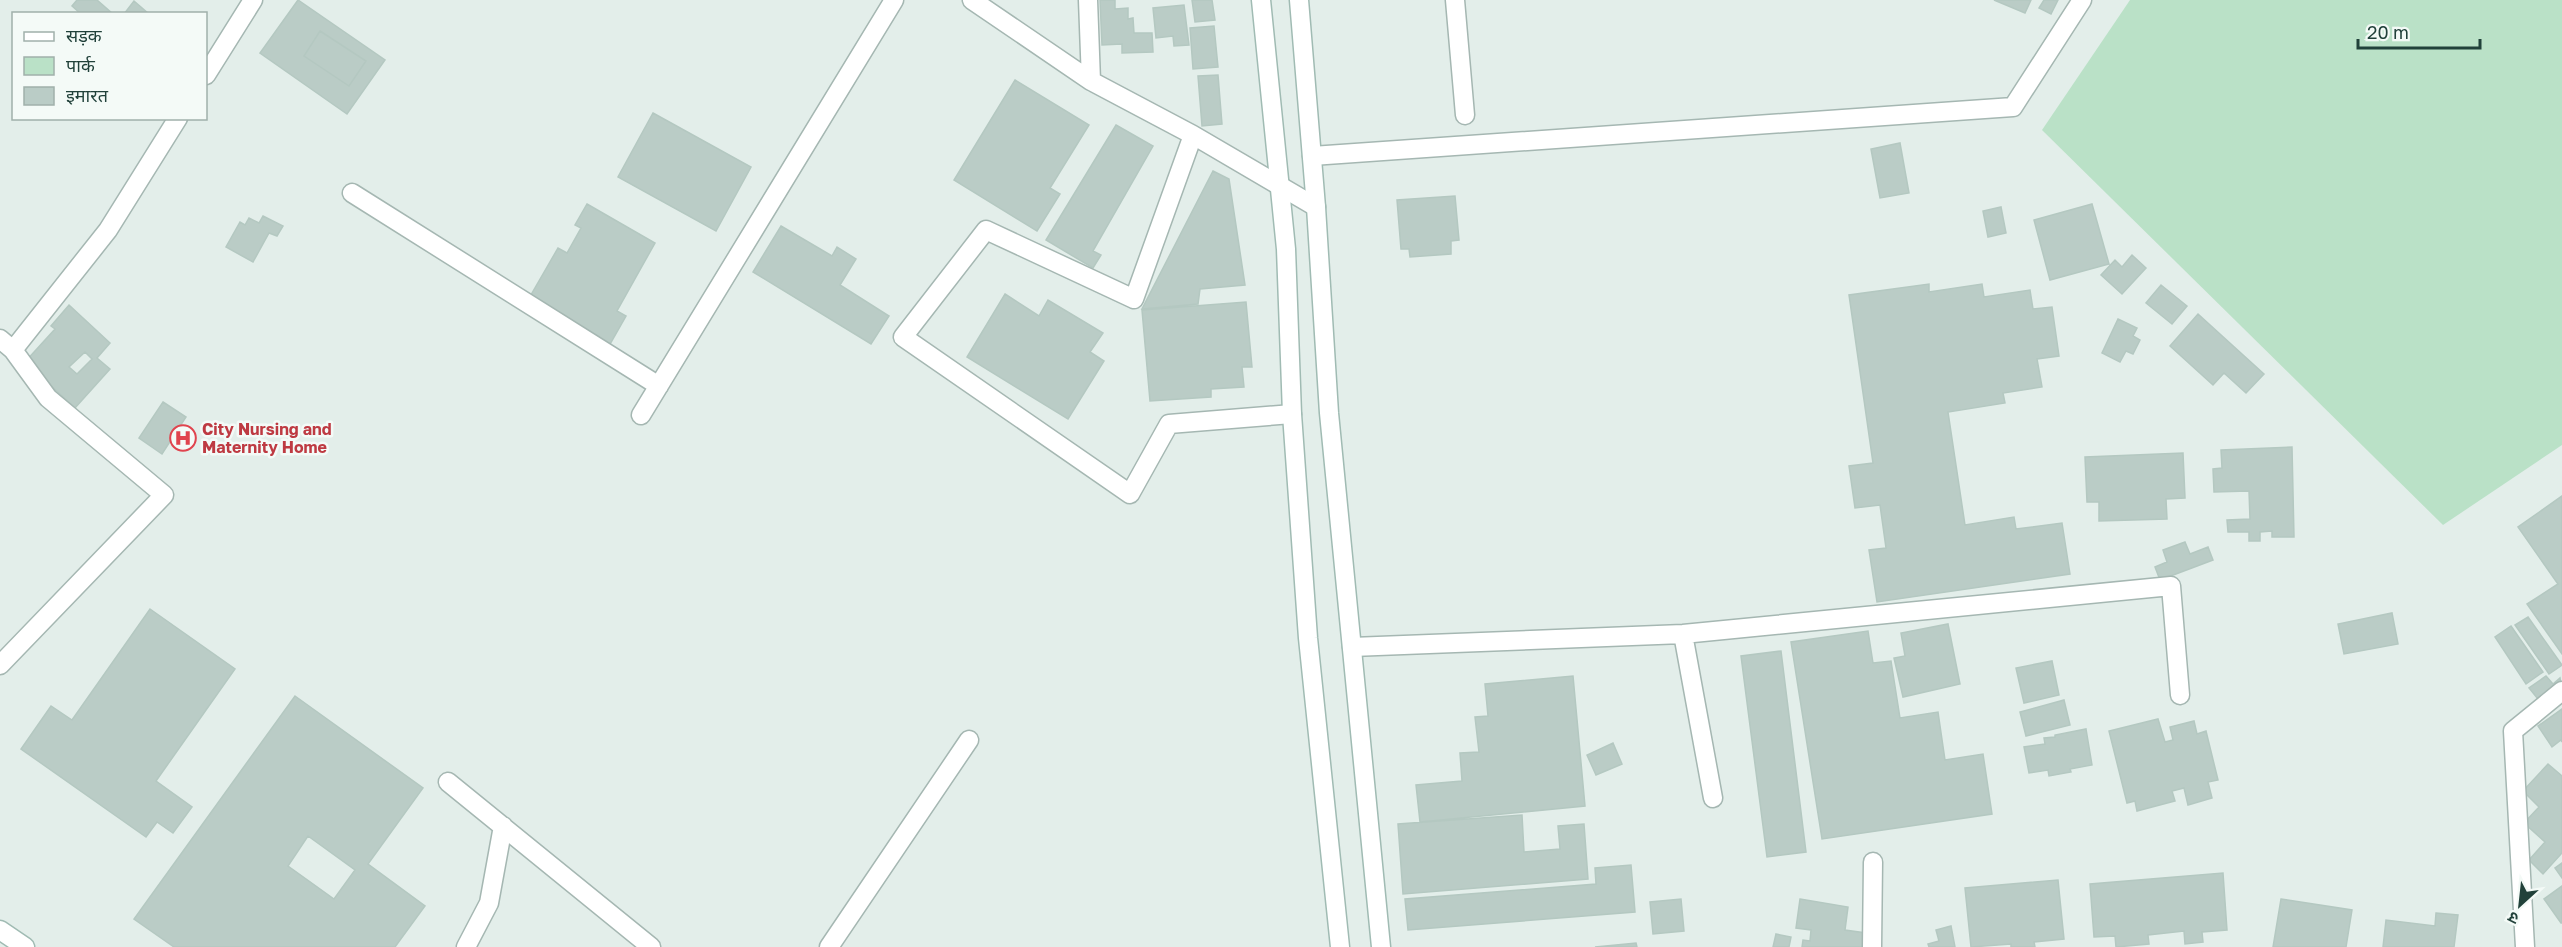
<svg xmlns="http://www.w3.org/2000/svg" width="2562" height="947" font-family="'Golos Text','Noto Sans Devanagari',sans-serif">
<style>
.green{fill:#bae1c7}
.building{fill:#baccc6;stroke:#b4c8c1;stroke-width:1.5;fill-rule:evenodd}
.lines{fill:none;stroke-linecap:round;stroke-linejoin:round}
.street-casing{stroke:#a5b7b2;stroke-width:21}
.secondary-casing{stroke:#a0bbb3;stroke-width:21}
.street{stroke:#fff;stroke-width:18}
.secondary{stroke:#fff;stroke-width:18}
.labels{text-anchor:middle;stroke-width:5;stroke-linejoin:round;paint-order:stroke}
.health-label{font-size:16px;font-weight:bold;fill:#be3a42;stroke:#f4faf7;text-anchor:start}
</style>
<rect width="100%" height="100%" fill="#e3eeea"/>
<path class="green" d="M2130,0h432v445l-119,80 -401,-395z"/>
<path class="building" d="M77,0h20l16,14h-32l-9,-8z
M298,0l87,60 -38,54 -87,-61zM320,31l46,30 -17,25 -45,-30z
M1100,0h15v9l13,-1v11l5,-1 1,15h18l1,19 -31,1v-9l-20,1z
M1192,0h20l3,20 -20,2z
M1994,0h37l-6,13z
M2044,0h14l-7,14 -12,-6z
M134,1l15,13h-25z
M1184,5l5,40 -15,1 -1,-10 -17,2 -3,-30z
M1214,26l4,41 -25,2 -3,-41z
M320,31l46,30 -17,25 -45,-30z
M1218,75l4,49 -20,2 -4,-50z
M1015,80l74,45 -39,63 10,6 -23,37 -83,-51z
M653,113l98,54 -35,64 -98,-54z
M1116,125l37,21 -60,105 8,4 -8,13 -47,-28z
M1900,143l9,50 -29,5 -9,-49z
M1213,171l16,8 16,106 -45,4 -2,15 -56,5z
M1455,196l4,44 -8,1v13l-41,3 -1,-8h-8l-4,-49z
M587,204l68,39 -38,68 9,5 -21,37 -81,-46 34,-59 9,5 14,-25 -6,-3z
M2092,204l17,60 -59,16 -16,-60z
M2001,207l5,26 -18,4 -5,-26z
M263,216l20,10 -6,10 -8,-3 -16,29 -27,-15 14,-25 5,3 4,-7 10,5z
M781,226l51,30 5,-9 19,12 -16,26 49,31 -18,28 -118,-72z
M2132,255l14,13 -24,26 -21,-19 14,-15 7,7z
M1929,284v8l53,-8 2,13 46,-7 3,19 19,-2 7,49 -22,3 5,28 -39,6 2,10 -57,9 17,113 49,-8 2,12 46,-6 8,51 -193,28 -8,-52 17,-2 -6,-43 -25,3 -6,-42 24,-3 -24,-168z
M2161,285l26,21 -15,18 -26,-21z
M1005,294l34,22 9,-16 55,33 -13,19 14,9 -36,58 -101,-62z
M1246,302l6,65h-10l2,20 -33,2v8l-61,4 -8,-91z
M69,305l41,38 -13,15 13,11 -35,39 -50,-46 30,-33 -4,-3zM85,352l7,7 -15,15 -8,-7z
M2198,314l66,60 -18,19 -22,-20 -11,12 -43,-39z
M2118,319l19,9 -4,8 7,4 -7,14 -7,-3 -6,11 -18,-9z
M163,402l23,15 -24,37 -23,-16z
M2292,447l2,90h-22v-6l-12,1v9h-11v-9h-21l-1,-12 23,-1 -1,-28 -35,1 -1,-23 9,-1 -1,-18z
M2183,453l2,45 -19,1 1,20 -68,2v-19h-12l-2,-45z
M2562,496v158l-35,-50 31,-20 -40,-57z
M2185,542l5,12 18,-7 5,13 -53,20 -5,-13 12,-5 -4,-12z
M150,609l85,60 -79,112 36,26 -19,26 -16,-11 -11,15 -125,-88 30,-43 21,14z
M2392,613l6,31 -54,10 -6,-30z
M2528,617l34,48 -13,9 -34,-49z
M1948,624l12,60 -57,13 -9,-39 11,-2 -4,-23z
M2511,626l32,46 -17,12 -31,-47z
M1868,631l5,32 18,-2 9,57 38,-6 7,48 38,-6 9,60 -170,25 -31,-197z
M1781,651l25,201 -39,5 -26,-201z
M2052,661l7,34 -35,8 -8,-35z
M1573,676l12,130 -165,16 -4,-37 46,-4 -2,-28 19,-1 -4,-35 13,-1 -3,-32z
M2546,676l7,8 7,-6 2,11 -20,15 -13,-16z
M295,696l128,92 -55,76 57,42 -30,41h-221l-40,-28zM308,836l47,34 -21,29 -46,-33z
M2064,700l6,25 -44,11 -6,-24z
M2562,709v33l-1,-2 -9,7 -14,-21z
M2158,719l7,23 8,-2 -3,-13 24,-6 3,13 9,-3 12,49 -10,2 4,16 -24,7 -4,-17 -12,3 3,10 -38,10 -2,-10 -8,2 -18,-72z
M2086,729l6,36 -22,4 1,3 -22,4 -1,-6 -19,3 -5,-26 21,-3 -1,-6 11,-1v-2z
M1613,743l9,21 -26,11 -9,-20z
M2548,764l14,12v77l-19,21 -14,-14 16,-18 -21,-19 15,-16 -16,-16z
M1522,815l2,37 36,-3 -2,-23 26,-2 4,55 -185,15 -5,-70z
M2562,863v15l-7,-10z
M1631,865l4,47 -227,18 -3,-31 191,-15 -1,-16z
M2223,873l4,57 -25,2 1,10 -18,2 -1,-13 -36,4 1,9 -33,3 -1,-11 -21,1 -4,-53z
M2058,880l6,59 -30,3 1,5h-24v-3l-40,3 -6,-59z
M2562,886v37h-1l-17,-24z
M1681,899l3,32 -31,3 -3,-32z
M1800,899l48,8 -3,23 21,3 -2,14h-62l1,-7 7,1 1,-11 -15,-2z
M2281,899l71,11 -6,37h-73z
M2436,913l22,2 -4,32h-71l3,-27 49,6z
M1951,926l4,21h-26l-1,-3 11,-3 -3,-11z
M1776,934l15,3 -2,10h-16z
M1636,943l1,4h-42z"/>
<g class="lines">
<g class="street-casing">
<path id="street" d="M972,0l119,81 102,54 123,72
M1088,0l3,81
M1455,0l10,115
M206,75l47,-75
M1193,135l-59,164 -148,-69 -83,107 227,157 39,-70 123,-10
M1312,156l701,-49 69,-107
M352,193l307,193
M0,339l13,11 35,48 116,97 -164,170
M13,350l95,-120 70,-112
M641,415l253,-415
M1683,634l30,164
M1352,647l331,-13 488,-48 9,109
M448,782l203,165
M466,947l23,-44 14,-77
M829,947l140,-207
M1872,947l1,-85
M2525,947l-12,-216 49,-40"/>
</g>
<g class="secondary-casing">
<path id="secondary" d="M1261,0l25,249 6,165 16,224 32,309
M1299,0l17,207 13,206 52,534
M0,930l25,17"/>
</g>
<use href="#street" class="street"/>
<use href="#secondary" class="secondary"/>
</g>
<defs>
<g id="hospital-ring" transform="scale(1.35)"><circle r="9.5" fill="#f4faf7" stroke="#e0444e" stroke-width="1.5"/><path d="M-5-5h3v3.5h4V-5h3V5h-3V1.5h-4V5h-3Z" fill="#e0444e"/></g>
</defs>
<g fill-rule="evenodd">
<use href="#hospital-ring" x="183" y="438"/>
</g>
<g class="labels">
<g class="health-label">
<text x="202" y="435">City Nursing and<tspan x="202" dy="18">Maternity Home</tspan></text>
</g>
</g>
<rect x="12" y="12" width="195" height="108" fill="#f4faf7" stroke="#a0b0ab" stroke-width="1.5"/>
<rect x="24" y="32" width="30" height="9" fill="#ffffff" stroke="#a0b0ab" stroke-width="1.5"/>
<text x="66" y="42" font-size="18" fill="#21413a">सड़क</text>
<rect x="24" y="57" width="30" height="18" fill="#bae1c7" stroke="#a0b0ab" stroke-width="1.5"/>
<text x="66" y="72" font-size="18" fill="#21413a">पार्क</text>
<rect x="24" y="87" width="30" height="18" fill="#baccc6" stroke="#a0b0ab" stroke-width="1.5"/>
<text x="66" y="102" font-size="18" fill="#21413a">इमारत</text>
<g transform="translate(2520 905) rotate(207)" stroke="#f4faf7" stroke-width="4.5" paint-order="stroke">
<path d="M0-4.5L10 22L0 15L-10 22Z" fill="#21413a"/>
<text y="-9" font-size="16" font-weight="bold" text-anchor="middle" fill="#21413a">उ</text>
</g>
<path d="M2358 39v9h122v-9" fill="none" stroke="#21413a" stroke-width="3"/>
<text x="2367" y="39" font-size="18" fill="#21413a" stroke="#f4faf7" stroke-width="4.5" paint-order="stroke">20 m</text>
</svg>
